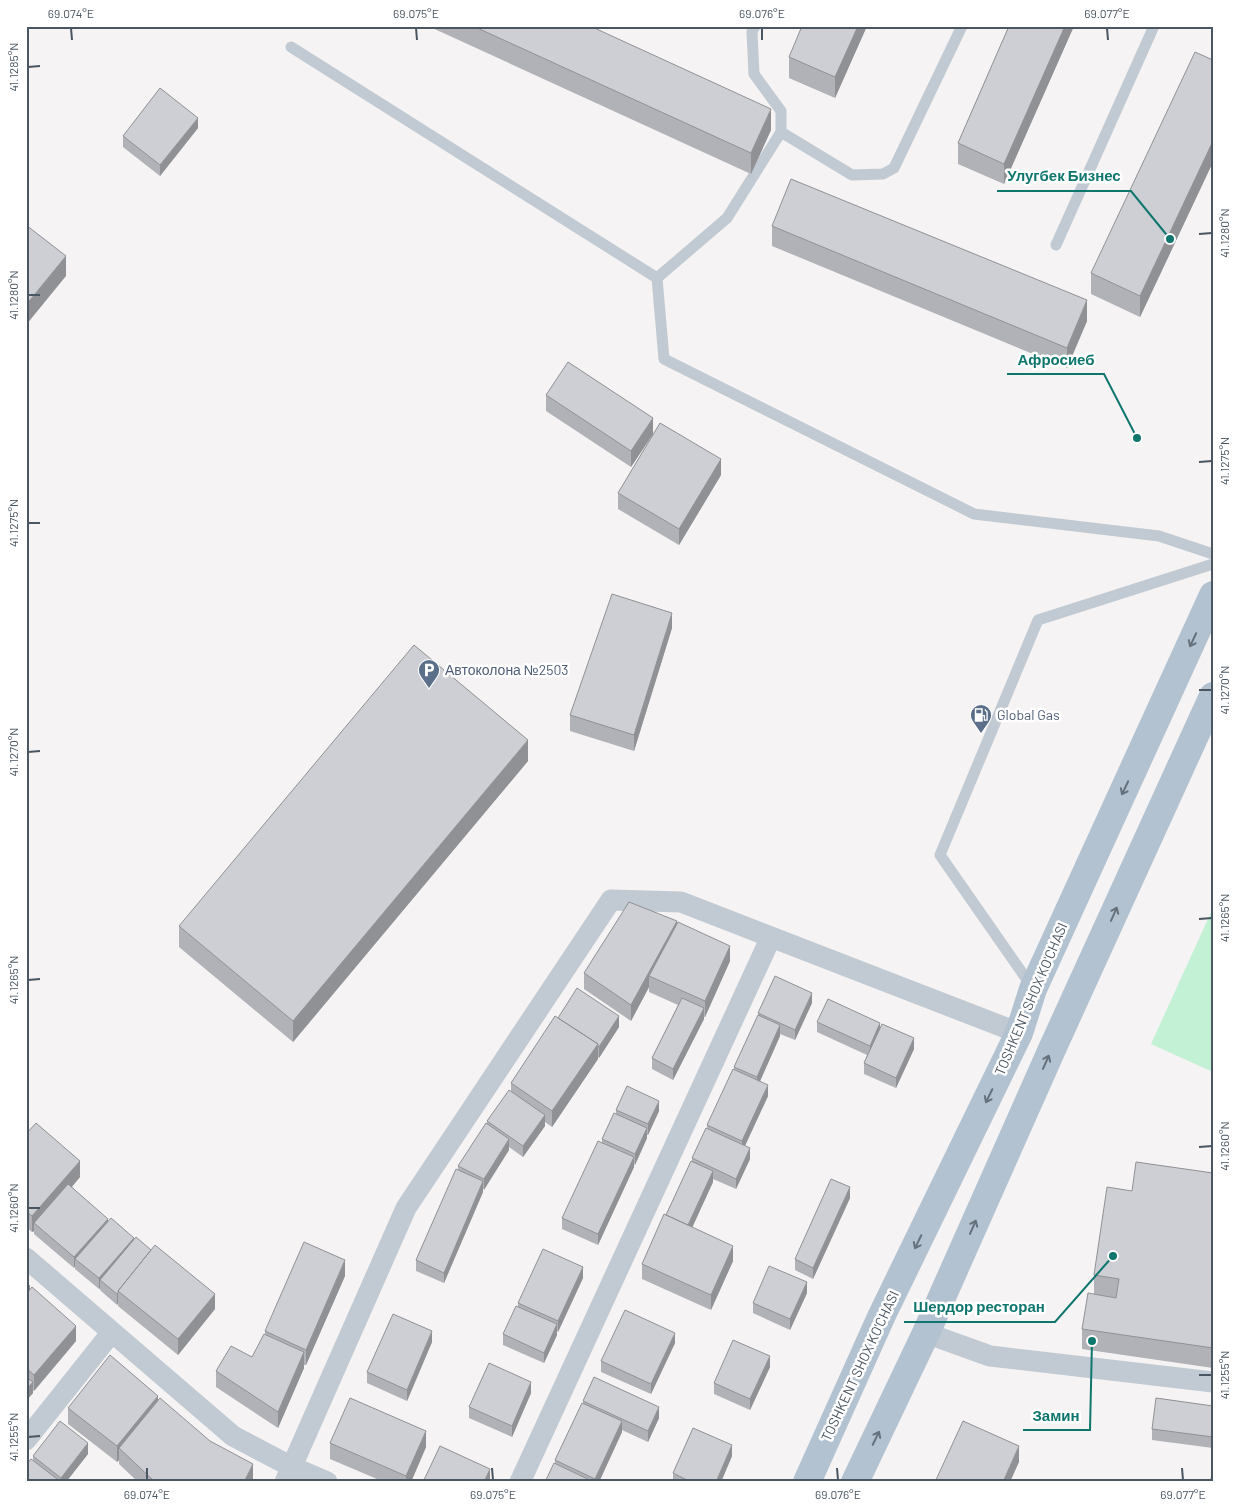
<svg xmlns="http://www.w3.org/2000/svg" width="1239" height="1508" font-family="Barlow,sans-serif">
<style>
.green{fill:#c3f1d5}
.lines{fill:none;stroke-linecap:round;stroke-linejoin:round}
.lane{stroke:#c1cad2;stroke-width:11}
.street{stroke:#c1cad2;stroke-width:21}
.primary{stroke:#b3c2d1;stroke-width:28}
.wall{fill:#b0b2b7}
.shaded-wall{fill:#909195}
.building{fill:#cdcfd5;stroke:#909195}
.oneway{stroke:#64717d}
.ticks{fill:none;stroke:#4a5661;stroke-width:2}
.labels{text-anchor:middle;stroke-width:5;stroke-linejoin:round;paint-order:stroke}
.service-label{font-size:14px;fill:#4e5e75;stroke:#fff;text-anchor:start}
.street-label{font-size:14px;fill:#4a5661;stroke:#fff}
.leader{fill:none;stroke:#0f766e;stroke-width:2}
.callout-dot{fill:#0f766e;stroke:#fff;stroke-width:2}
.callout-label{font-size:15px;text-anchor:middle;font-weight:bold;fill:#0f766e;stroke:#fff;stroke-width:5;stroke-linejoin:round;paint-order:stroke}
.neatline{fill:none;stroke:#4a5661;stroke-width:2}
.ticks-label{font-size:12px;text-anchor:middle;fill:#4a5661}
</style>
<rect width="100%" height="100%" fill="#f5f3f3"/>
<path class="green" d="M1213,908v164l-62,-28z"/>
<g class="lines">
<path class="lane" d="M291,47l366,231 7,81 310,155 185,22 54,18
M781,132l71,43 31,-1 11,-6 68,-142
M1056,245l98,-219
M657,278l70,-60 54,-86v-21l-27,-37 -2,-42 3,-6
M1032,987l-92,-132 98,-235 175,-56"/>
<path class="street" d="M26,1258l207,178 59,31 35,15
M926,1333l64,23 223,26
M26,1440l86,-108
M285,1482l121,-274 205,-308 70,2 338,131
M520,1482l251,-545"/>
<path class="primary" d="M807,1482l75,-167 137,-282 14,-44 180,-394
M855,1482l71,-149 127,-286 160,-351"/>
</g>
<path class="wall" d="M428,26h162l181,104 -20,44z
M867,26l-32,72 -46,-20v-21z
M1009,26h65l-70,158 -46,-20v-21z
M1213,60v102l-73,155 -49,-23v-21z
M198,128l-38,48 -37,-29v-11z
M772,226l315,95 -20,47 -295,-122z
M546,395l107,39 -22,33 -85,-56z
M721,475l-42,70 -61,-36v-16z
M672,628l-38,123 -64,-20v-16z
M528,761l-235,281 -114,-95v-21z
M677,925l53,36 -25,56h-1v2l-31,61 -21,-11v-11l26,-53 -29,-13v-5l-18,34 -47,-32v-16z
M812,1003l-17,37 -15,-6v2l-20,45 8,15 -23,50 5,13 -14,30 -23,-10v3l-21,45 41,34 -22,49 -69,-31v-15l50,-103v-3l15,-29v-4l27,-56v-2l24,-52v-2z
M558,1018l61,9 -20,31 -1,-1v2l-46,68 -7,-5v4l-22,31 -14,-10v3l-26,40v2l-39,91 -28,-12v-11l42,-90v-4l29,-42v-3l24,-30v-8z
M817,1022l63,5 34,22 -18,39 -32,-14v-11l3,-8 -50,-23z
M616,1110l43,1 -11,24h-1v3l-12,27 -1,-1v3l-36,78 -36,-16v-11l40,-75v-4l14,-25z
M26,1134l54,43 -8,10 36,34 26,19 81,69 -37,46 -60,-49v-3l-1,2 -17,-15v-2l-1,1 -24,-20v-3l-1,2 -40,-34v-3l-2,1 -6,-5z
M1213,1173v195l-131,-19v-20l12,-35v-19l38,-84z
M850,1198l-37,81 -18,-9v-11z
M345,1276l-39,89h-2v3l-26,60 -62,-41v-16l36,-14 13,-22v-4z
M583,1278l-25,54 -1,-1v4l-13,28 -41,-18v-11l15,-27v-4z
M26,1282l4,7 46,52 -42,50 -1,-1v3l-7,8z
M807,1293l-17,37 -37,-17v-10z
M432,1342l-25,59 -40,-18v-11z
M675,1343l-24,51 -50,-22v-11z
M770,1367l-20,43 -36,-16v-11z
M531,1393l-19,44 -43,-19v-11z
M158,1401l95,79 -1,2h-114l-19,-18v-4l-2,2 -49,-38v-16z
M583,1401l76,17 -11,24 -26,-12v2l-23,50h-54l10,-18v-4l28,-57z
M1213,1406v42l-61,-8v-11z
M330,1443l96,4 -15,35h-27l-54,-23z
M88,1454l-22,28h-40l7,-22v-4z
M732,1456l-11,26h-48v-9z"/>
<path class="shaded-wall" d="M858,26h9l-32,72v-21z
M1065,26h9l-70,158v-20z
M29,28v20l-3,3v-21z
M771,109v21l-20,44v-21z
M198,118v10l-38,48v-11z
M1213,141v21l-73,155v-21z
M66,256v20l-40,49v-20z
M1087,300v21l-20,47v-20z
M653,418v16l-22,33v-16z
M721,459v16l-42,70v-16z
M672,613v15l-38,123v-16z
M528,740v21l-235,281v-21z
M677,921v16l-28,39v11l-18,34v-16z
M730,946v15l-25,56v-16z
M812,993v10l-17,37v-10z
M704,1008v11l-31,61v-11z
M619,1016v11l-20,31v-11z
M880,1023v11l-10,22v-10z
M780,1025v11l-23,52v-11z
M914,1038v11l-18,39v-10z
M598,1044v15l-46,68v-16z
M768,1085v11l-26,56v-11z
M659,1101v10l-11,24v-11z
M545,1115v11l-22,31v-11z
M647,1128v10l-12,27v-11z
M509,1139v11l-25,40v-11z
M750,1148v11l-14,30v-10z
M634,1157v10l-36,78v-11z
M80,1161v16l-42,49 -4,-3v8l-2,1v-16z
M713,1171v11l-26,57v-11z
M483,1181v11l-39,91v-10z
M850,1187v11l-37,81v-11z
M108,1219v10l-33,30v7l-1,2v-11z
M134,1238v10l-34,32v8l-1,1v-11z
M733,1246v15l-22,49v-15z
M345,1260v16l-39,89v-15z
M583,1267v11l-25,54v-11z
M807,1282v11l-17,37v-11z
M30,1286v15l-4,5v-16z
M118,1293v10l-1,2v-11z
M215,1294v15l-37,46v-16z
M557,1324v11l-13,28v-10z
M76,1326v15l-42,50v-16z
M432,1331v11l-25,59v-11z
M675,1333v10l-24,51v-10z
M304,1352v16l-26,60v-16z
M770,1356v11l-20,43v-11z
M33,1382v11l-7,8v-11z
M531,1382v11l-19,44v-11z
M158,1396v16l-39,36v12l-2,2v-16z
M659,1407v11l-11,24v-11z
M622,1421v11l-23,50h-4v-3z
M426,1431v16l-15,35h-5v-6z
M88,1443v11l-22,28h-5v-4z
M732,1445v11l-11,26h-5z
M1019,1446v16l-9,20h-7z
M253,1464v16l-1,2h-8z
M490,1469v11l-1,2h-5z"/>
<path class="building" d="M473,26h117l181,83 -20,44z
M802,26h56l-23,51 -46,-20z
M1009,26h56l-61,138 -46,-21z
M1195,52l18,8v81l-73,155 -49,-23z
M160,88l38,30 -38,47 -37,-29z
M791,179l296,121 -20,48 -295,-122z
M26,225l40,31 -40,49z
M568,362l85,56 -22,33 -85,-56z
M660,423l61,36 -42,70 -61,-36z
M612,594l60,19 -38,122 -64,-20z
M414,645l114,95 -235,281 -114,-95z
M629,902l48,19 -46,84 -47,-32z
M678,922l52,24 -25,55 -56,-25z
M775,976l37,17 -17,37 -37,-17z
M577,988l42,28 -20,31 -1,-1v-2l-40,-26z
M682,998l22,10 -31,61 -21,-11z
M828,999l52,24 -10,23 -53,-24z
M758,1015l22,10 -23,52 -23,-10z
M555,1016l43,28 -46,67 -41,-28z
M882,1024l32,14 -18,40 -32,-15z
M733,1069l35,16 -26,56 -35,-16z
M627,1086l32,15 -11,23 -32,-14z
M509,1090l36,25 -22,31 -36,-25z
M614,1113l33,15 -12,26 -33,-15z
M36,1123l44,38 -48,55 -6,-5v-77z
M486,1123l23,16 -25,40 -26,-13z
M706,1128l44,20 -14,31 -44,-21z
M598,1141l36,16 -36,77 -36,-16z
M691,1161l22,10 -25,54 -22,-10z
M1136,1162l77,11v175l-131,-19 6,-36 28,5 3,-19 -25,-4 13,-88 25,4z
M456,1169l27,12 -39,92 -28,-13z
M831,1179l19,8 -37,81 -18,-9z
M68,1184l40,35 -34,38 -40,-34z
M664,1214l69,32 -22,49 -69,-31z
M111,1218l23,20 -35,40 -24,-19z
M136,1237l15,13 -33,41v2l-1,1 -17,-14z
M304,1242l41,18 -39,90 -41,-19z
M155,1245l60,49 -37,45 -60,-48z
M543,1249l40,18 -25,54 -40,-18z
M769,1266l38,16 -17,37 -37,-16z
M26,1282l4,4 -4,4z
M32,1287l44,39 -42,49 -8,-7v-74z
M516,1306l41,18 -13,29 -41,-19z
M625,1310l50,23 -24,51 -50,-23z
M393,1314l39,17 -25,59 -40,-18z
M264,1334l40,18 -26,60 -62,-41 15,-25 21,11z
M733,1340l37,16 -20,43 -36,-16z
M110,1355l48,41 -41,50 -49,-38z
M489,1363l42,19 -19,44 -43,-19z
M26,1377l7,5 -7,8z
M594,1377l65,30 -11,24 -65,-30z
M160,1398l50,43 43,23 -9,18h-89l-36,-34z
M350,1398l76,33 -20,45 -76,-33z
M1156,1398l57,8v31l-61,-8z
M582,1403l40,18 -27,58 -40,-19z
M60,1421l28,22 -27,35 -28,-22z
M963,1421l56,25 -16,36h-68z
M693,1428l39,17 -16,37h-25l-18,-9z
M440,1446l50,23 -6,13h-61z
M31,1459l30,23h-35v-17z
M554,1463l40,19h-49z
M1213,1472v10h-3z"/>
<defs><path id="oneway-shaft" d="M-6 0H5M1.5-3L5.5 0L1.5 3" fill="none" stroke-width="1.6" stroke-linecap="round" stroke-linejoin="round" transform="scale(1.25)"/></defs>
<g class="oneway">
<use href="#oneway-shaft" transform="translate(1193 640) rotate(115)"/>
<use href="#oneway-shaft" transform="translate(1125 788) rotate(115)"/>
<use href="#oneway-shaft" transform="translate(1114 914) rotate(-66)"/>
<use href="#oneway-shaft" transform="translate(1046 1062) rotate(-66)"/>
<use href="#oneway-shaft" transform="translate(989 1096) rotate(116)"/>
<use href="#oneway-shaft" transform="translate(973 1227) rotate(-66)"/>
<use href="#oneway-shaft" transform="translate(918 1242) rotate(116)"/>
<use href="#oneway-shaft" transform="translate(876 1438) rotate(-64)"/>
</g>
<path class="ticks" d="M71,28l1,12M416,28l1,12M762,28v12M1107,28l1,12M28,67l12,-1M1199,234l13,-1M28,295h12M1199,462l13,-1M28,523h12M1199,690h13M28,752l12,-1M1199,919l13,-1M28,980l12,-1M1199,1147l13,-1M28,1208h12M1199,1375h13M28,1437l12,-1M147,1468v12M492,1468l1,12M837,1468l1,12M1182,1468l1,12"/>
<defs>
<g id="parking-pin" transform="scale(1.125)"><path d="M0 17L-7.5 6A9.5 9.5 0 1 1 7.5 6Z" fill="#5c6f8a" stroke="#fff"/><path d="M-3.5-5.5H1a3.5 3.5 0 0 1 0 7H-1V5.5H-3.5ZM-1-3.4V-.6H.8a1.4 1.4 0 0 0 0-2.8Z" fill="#fff"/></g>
<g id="fuel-pin" transform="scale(1.125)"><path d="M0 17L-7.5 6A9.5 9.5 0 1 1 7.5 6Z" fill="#5c6f8a" stroke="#fff"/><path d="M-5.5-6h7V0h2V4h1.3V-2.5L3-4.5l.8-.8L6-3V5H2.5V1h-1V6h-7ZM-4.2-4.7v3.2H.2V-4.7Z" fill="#fff"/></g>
</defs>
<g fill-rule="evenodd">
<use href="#parking-pin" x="429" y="670"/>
<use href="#fuel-pin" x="981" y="715"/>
</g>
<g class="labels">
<g class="service-label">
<text x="445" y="675">Автоколона №2503</text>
<text x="997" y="720">Global Gas</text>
</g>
<g class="street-label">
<text transform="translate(1031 999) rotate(-67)" y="5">TOSHKENT SHOX KO'CHASI</text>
<text transform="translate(860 1366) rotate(-65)" y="5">TOSHKENT SHOX KO'CHASI</text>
</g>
</g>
<path class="leader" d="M1170 239L1131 191H997M1137 438L1104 374H1007M1113 1256L1055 1322H904M1092 1341L1090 1430H1023"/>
<g class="callout-dot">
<circle cx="1170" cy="239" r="5"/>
<circle cx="1137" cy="438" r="5"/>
<circle cx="1113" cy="1256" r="5"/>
<circle cx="1092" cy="1341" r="5"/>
</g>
<g class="callout-label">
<text x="1064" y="181">Улугбек Бизнес</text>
<text x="1056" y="365">Афросиеб</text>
<text x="979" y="1312">Шердор ресторан</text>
<text x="1056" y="1421">Замин</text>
</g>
<rect width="1239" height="1508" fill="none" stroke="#ffffff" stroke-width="55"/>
<rect x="28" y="28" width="1184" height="1452" class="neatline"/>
<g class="ticks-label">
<text x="71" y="18">69.074°E</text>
<text x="416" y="18">69.075°E</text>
<text x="762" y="18">69.076°E</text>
<text x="1107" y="18">69.077°E</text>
<text transform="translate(14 67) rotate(-90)" y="4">41.1285°N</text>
<text transform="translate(1225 233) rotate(-90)" y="4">41.1280°N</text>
<text transform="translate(14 295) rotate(-90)" y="4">41.1280°N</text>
<text transform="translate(1225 461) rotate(-90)" y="4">41.1275°N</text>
<text transform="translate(14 523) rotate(-90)" y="4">41.1275°N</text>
<text transform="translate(1225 690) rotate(-90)" y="4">41.1270°N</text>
<text transform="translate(14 752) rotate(-90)" y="4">41.1270°N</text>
<text transform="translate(1225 918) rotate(-90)" y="4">41.1265°N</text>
<text transform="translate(14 980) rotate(-90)" y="4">41.1265°N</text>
<text transform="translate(1225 1146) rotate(-90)" y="4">41.1260°N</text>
<text transform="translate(14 1208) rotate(-90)" y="4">41.1260°N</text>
<text transform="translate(1225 1375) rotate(-90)" y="4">41.1255°N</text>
<text transform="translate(14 1437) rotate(-90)" y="4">41.1255°N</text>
<text x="147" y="1499">69.074°E</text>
<text x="493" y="1499">69.075°E</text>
<text x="838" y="1499">69.076°E</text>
<text x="1183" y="1499">69.077°E</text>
</g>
</svg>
